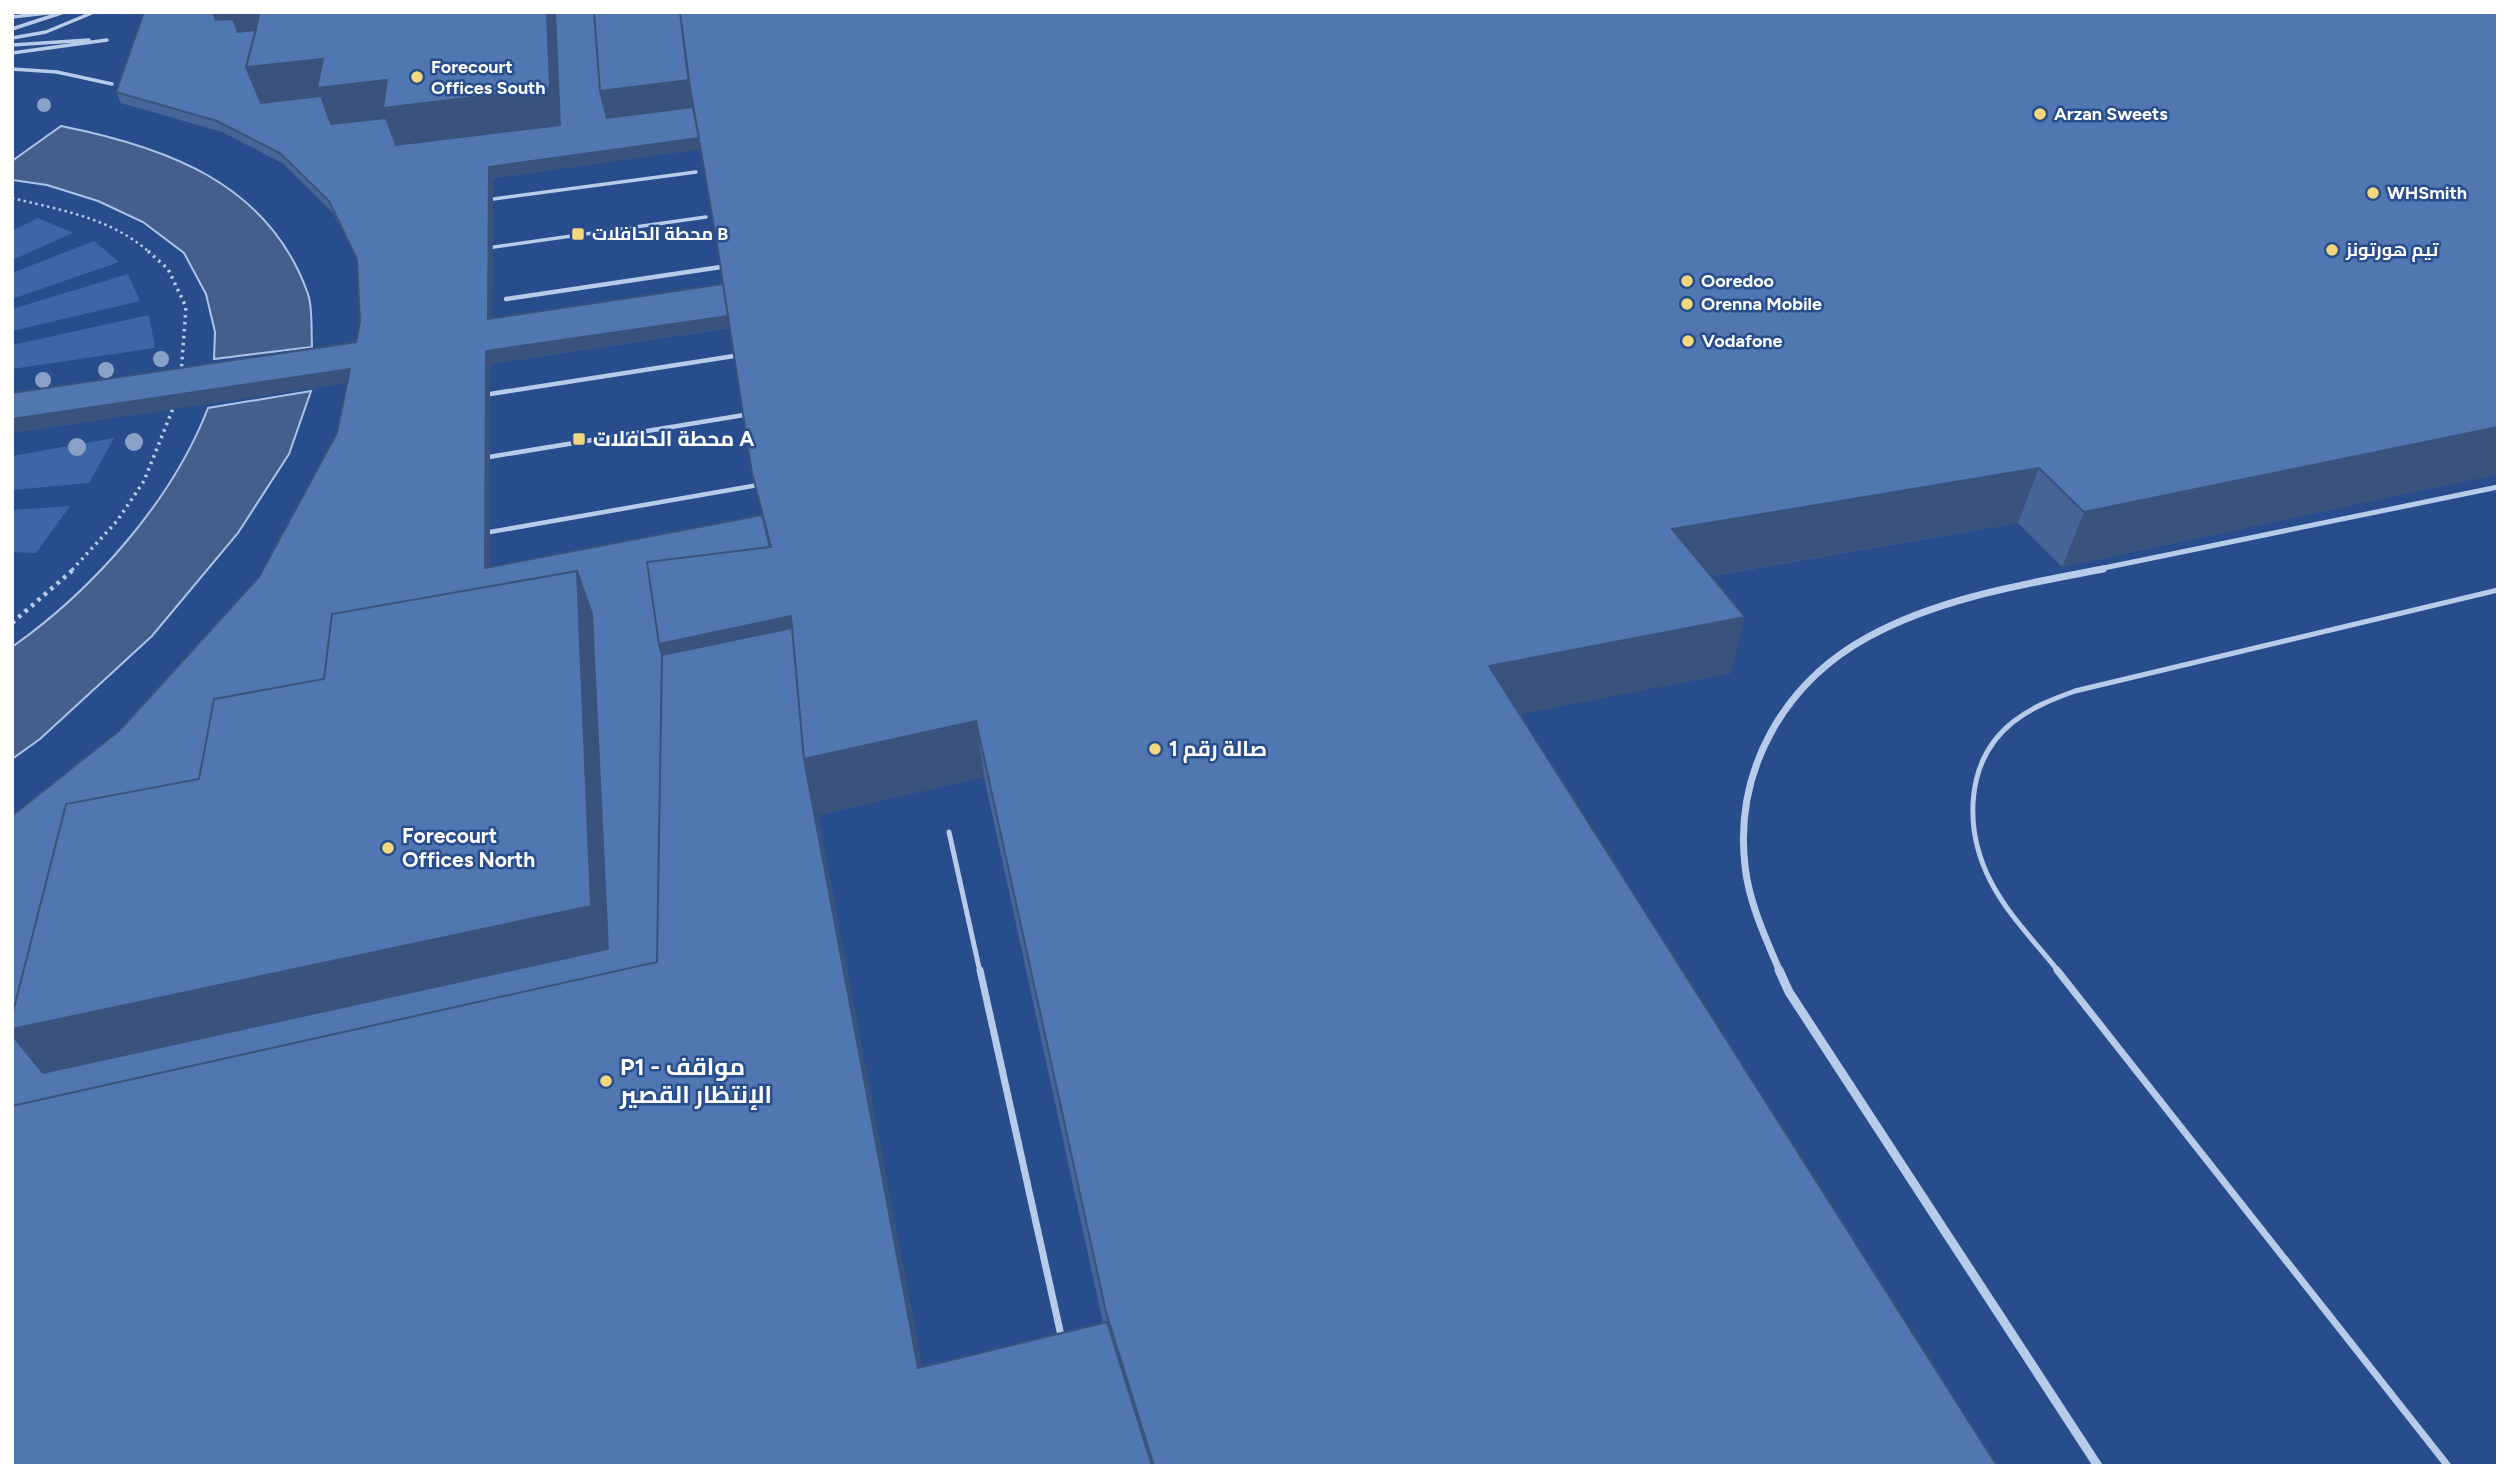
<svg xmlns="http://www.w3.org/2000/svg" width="2510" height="1478" font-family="Figtree,Cairo,sans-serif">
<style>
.green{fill:#3d66a8}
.water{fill:#445f8c;stroke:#abc5ea;stroke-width:2}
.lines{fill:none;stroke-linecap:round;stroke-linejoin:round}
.path-far2{stroke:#b7cbea;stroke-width:2.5;stroke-dasharray:2.5 3.5;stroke-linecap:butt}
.path-far1{stroke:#b7cbea;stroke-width:3.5;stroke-dasharray:2.5 4.5;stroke-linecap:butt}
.path{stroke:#b7cbea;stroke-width:4.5;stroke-dasharray:3.5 5;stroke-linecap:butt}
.lane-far3{stroke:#b7cbea;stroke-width:3.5}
.lane-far2{stroke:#b7cbea;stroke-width:4.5}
.lane-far1{stroke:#b7cbea;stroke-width:5}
.lane{stroke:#b7cbea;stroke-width:7}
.street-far2{stroke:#b7cbea;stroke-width:5}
.street-far1{stroke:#b7cbea;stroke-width:7}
.street{stroke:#b7cbea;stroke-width:9}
.tree{fill:#8aa1c7}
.wall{fill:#466699;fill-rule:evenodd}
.shaded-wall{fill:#39537d}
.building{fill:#5177b2;stroke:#39537d;stroke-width:2}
.poi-dot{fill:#f2d77d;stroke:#284d8c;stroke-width:2.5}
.labels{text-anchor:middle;stroke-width:5;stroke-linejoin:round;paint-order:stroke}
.far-poi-label{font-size:18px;font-weight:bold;fill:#fff;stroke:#284d8c;text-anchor:start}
.poi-label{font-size:21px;font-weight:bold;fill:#fff;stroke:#284d8c;text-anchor:start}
.near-poi-label{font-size:24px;font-weight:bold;fill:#fff;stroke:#284d8c;text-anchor:start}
</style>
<rect width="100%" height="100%" fill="#284d8c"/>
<path class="green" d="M38,218l35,15 -61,27v-29z
M94,241l25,21 -107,37v-26z
M128,274l12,27 -128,30v-22z
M149,315l6,33 -143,21v-24z
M114,438l-25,45 -77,7v-34z
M70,506l-34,47 -24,-1v-42z"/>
<path class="water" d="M61,126c105,21 208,57 247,168 5,15 3,36 4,53l-98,12 1,-27 -9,-38 -22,-41 -41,-31 -45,-21 -51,-16 -35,-5v-19z
M311,391l-22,63 -51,79 -86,103 -112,103 -28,20v-112c81,-57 160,-146 196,-239z"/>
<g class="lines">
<path class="path-far2" d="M12,198c48,12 100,20 138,55"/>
<path class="path-far1" d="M148,251l20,18 18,38 -5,67
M72,570l45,-49 27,-40 30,-75"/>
<path class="path" d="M12,623l62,-54"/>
<path class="lane-far3" d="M12,17l44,-5
M12,29l52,-17
M12,38l34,-6 48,-20
M12,45l77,-5
M12,53l95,-13
M12,69l45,3 55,12
M486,200l210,-28
M487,248l219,-31"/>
<path class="lane-far2" d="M506,299l215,-32
M490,394l244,-38
M489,457l255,-42
M490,532l268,-47"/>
<path class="lane-far1" d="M949,832l31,140
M2059,972c-23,-29 -51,-57 -68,-90 -27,-52 -27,-121 22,-160 19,-15 40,-23 62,-31l423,-101"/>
<path class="lane" d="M980,970l82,370
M2057,970l391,496"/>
<path class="street-far2" d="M2094,570l404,-83"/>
<path class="street-far1" d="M1780,972c-14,-33 -31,-69 -35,-106 -11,-96 39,-183 123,-229 71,-39 157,-53 235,-68"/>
<path class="street" d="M1779,970l10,22 309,474"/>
</g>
<g class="tree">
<circle cx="44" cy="105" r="7"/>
<circle cx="161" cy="359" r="8"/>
<circle cx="106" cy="370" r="8"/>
<circle cx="43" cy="380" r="8"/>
<circle cx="134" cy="442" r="9"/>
<circle cx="77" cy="447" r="9"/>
</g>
<path class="wall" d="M2498,12v462l-436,93 -44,-44 -307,53 20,97 -211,41 477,752h-1985l247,-889 78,-144 10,-50 -335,50 344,-91 4,-19 -2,-62 -25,-48 -49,-49 -62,-32 -101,-29 -5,-11zM701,149l22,135 -231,34 1,-140zM730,328l22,145 10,42 -272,52v-203zM984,777l119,546 -181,44 -104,-552z"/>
<path class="shaded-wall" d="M183,12h374l7,124 -164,20 -135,-42 -19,-47 -3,-24z
M689,80l14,69 -210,29 -1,153 -4,-12 1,-152 121,-38 -10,-38z
M729,296l5,31 -244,37v216l-5,-12 1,-217z
M350,369l5,13 -343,51v-14z
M2498,427v47l-436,93 22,-55z
M2039,468l-21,55 -357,61 11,-55z
M577,571l19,55 18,336 -561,123 -41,-50v-6z
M791,616l185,105 8,56 -166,38 112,592 -12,-39 -114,-609 -6,-86 -124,333 -5,-13 -10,-349z
M1745,617l-14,56 -249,49 7,-56z"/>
<path class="building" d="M144,12h69l3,8 17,-1 5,13 18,-2 -10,37 15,36 60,-7 10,28 55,-6 10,27 164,-20 -5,-113h39l6,79 7,27 86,-11 6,31 -210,29 -1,152 235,-35 5,32 -242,35 -1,217 277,-53 8,32 -123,15 12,82 3,11 -5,307 -645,144v-71l31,38 565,-124 -16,-335 -15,-43 -245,43 -8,65 -110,20 -15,80 -133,25 -54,212v-200l108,-86 139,-153 78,-144 13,-64 -338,50v-26l344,-51 4,-19 -3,-64 -28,-58 -49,-48 -63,-32 -101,-29z
M260,12h287l3,76 -167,20 4,-28 -70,8 6,-29 -77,8z
M594,12h86l9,68 -89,11z
M680,12h1818v415l-414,85 -45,-44 -367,61 73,88 -256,49 508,800h-843l-48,-154 -130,-591 -172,38 -13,-143 -132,28 -12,-82 124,-15 -19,-74 -35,-229 -30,-174z
M577,571l14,335 -579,123v-13l54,-212 133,-25 15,-80 110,-20 8,-65z
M792,628l12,131 114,609 189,-46 45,144h-1140v-360l645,-144 5,-307z"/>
<g class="poi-dot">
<circle cx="417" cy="77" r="7"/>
<circle cx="2040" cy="114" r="7"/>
<circle cx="2373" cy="193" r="7"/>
<rect x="571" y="227" width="14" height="14" rx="3.5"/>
<circle cx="2332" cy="250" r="7"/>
<circle cx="1687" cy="281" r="7"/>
<circle cx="1687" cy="304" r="7"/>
<circle cx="1688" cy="341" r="7"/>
<rect x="572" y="432" width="14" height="14" rx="3.5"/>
<circle cx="1155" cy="749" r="7"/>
<circle cx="388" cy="848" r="7"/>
<circle cx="606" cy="1081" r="7"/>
</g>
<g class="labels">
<g class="far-poi-label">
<text x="431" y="73">Forecourt<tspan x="431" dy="21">Offices South</tspan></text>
<text x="2054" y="120">Arzan Sweets</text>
<text x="2387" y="199">WHSmith</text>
<text x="592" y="240">محطة الحافلات B</text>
<text x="2346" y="256">تيم هورتونز</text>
<text x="1701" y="287">Ooredoo</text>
<text x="1701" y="310">Orenna Mobile</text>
<text x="1702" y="347">Vodafone</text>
</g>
<g class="poi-label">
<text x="593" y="446">محطة الحافلات A</text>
<text x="1169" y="756">صالة رقم 1</text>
<text x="402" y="843">Forecourt<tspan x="402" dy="24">Offices North</tspan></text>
</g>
<g class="near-poi-label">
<text x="620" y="1075">P1 - مواقف<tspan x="620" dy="28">الإنتظار القصير</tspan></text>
</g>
</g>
<rect width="2510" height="1478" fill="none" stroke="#ffffff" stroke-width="28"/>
</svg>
